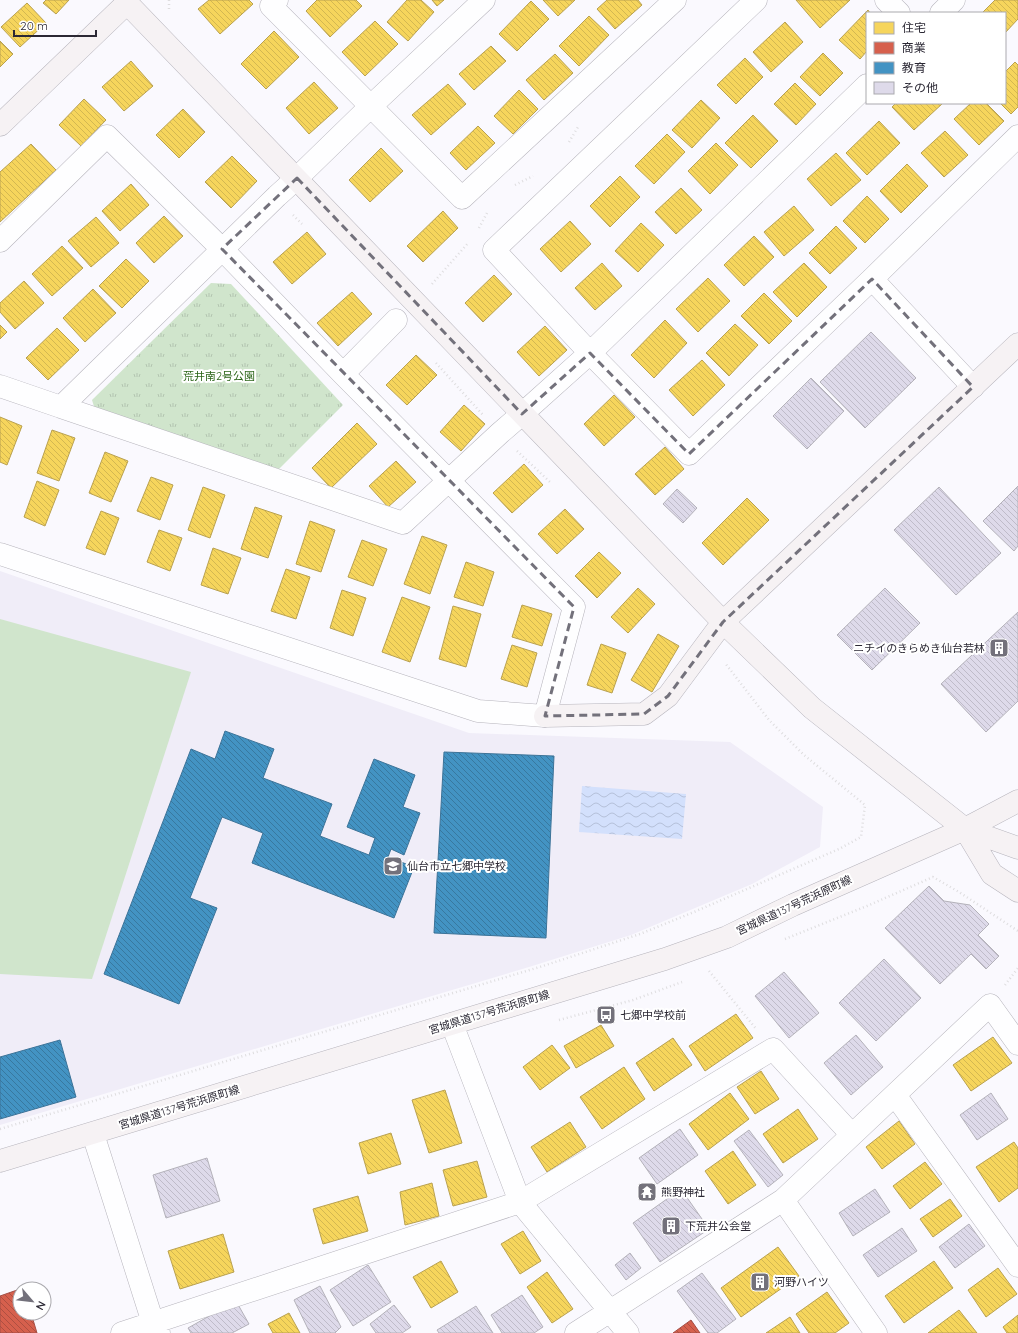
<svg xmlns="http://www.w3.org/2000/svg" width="1018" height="1333" font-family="Quicksand,'Noto Sans JP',sans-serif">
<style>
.built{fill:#f0edf8}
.grass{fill:url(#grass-tufts)}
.pitch{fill:#d0e5cc}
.water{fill:url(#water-waves)}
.homes{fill:url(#homes-back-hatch);stroke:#b9a150}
.shops{fill:url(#shops-back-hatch);stroke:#a34f46}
.schools{fill:url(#schools-back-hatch);stroke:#3c7398}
.building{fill:url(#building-back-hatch);stroke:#b4b2ba}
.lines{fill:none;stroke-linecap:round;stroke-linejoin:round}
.street-casing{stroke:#b6b4bc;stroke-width:23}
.secondary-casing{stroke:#b6b4bc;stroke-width:23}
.path{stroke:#dedddf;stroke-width:2.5;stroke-dasharray:1 3;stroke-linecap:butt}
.street{stroke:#fefeff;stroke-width:22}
.secondary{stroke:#f6f2f4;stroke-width:22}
.marked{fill:none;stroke:#73717b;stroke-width:3;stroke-dasharray:8 5;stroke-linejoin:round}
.labels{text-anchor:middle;stroke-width:4;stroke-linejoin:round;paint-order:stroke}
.park-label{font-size:11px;fill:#2c6519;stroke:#fff}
.poi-label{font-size:11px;fill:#2b2834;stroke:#fff;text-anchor:start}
.street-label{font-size:11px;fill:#2b2834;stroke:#fff}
</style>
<defs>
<pattern id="grass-tufts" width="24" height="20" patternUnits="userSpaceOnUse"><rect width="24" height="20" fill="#d0e5cc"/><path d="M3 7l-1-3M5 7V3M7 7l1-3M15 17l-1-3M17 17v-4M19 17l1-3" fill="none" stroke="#b3c4b0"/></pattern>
<pattern id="water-waves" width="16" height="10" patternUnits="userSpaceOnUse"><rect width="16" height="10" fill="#d3e0fc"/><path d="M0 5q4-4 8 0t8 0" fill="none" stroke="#b5c0d9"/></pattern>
<pattern id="homes-back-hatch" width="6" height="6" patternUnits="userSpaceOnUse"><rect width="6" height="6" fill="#f6d55c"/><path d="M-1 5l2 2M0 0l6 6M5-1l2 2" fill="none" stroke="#d3b751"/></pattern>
<pattern id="shops-back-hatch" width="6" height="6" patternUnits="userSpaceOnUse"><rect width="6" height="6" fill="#d6604d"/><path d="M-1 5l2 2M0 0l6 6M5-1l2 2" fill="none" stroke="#ae4f41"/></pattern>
<pattern id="schools-back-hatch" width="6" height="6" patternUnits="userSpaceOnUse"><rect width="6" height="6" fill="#4393c3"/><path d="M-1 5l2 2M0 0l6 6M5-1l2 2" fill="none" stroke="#38789f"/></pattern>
<pattern id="building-back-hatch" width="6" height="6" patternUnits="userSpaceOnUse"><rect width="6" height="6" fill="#dedaea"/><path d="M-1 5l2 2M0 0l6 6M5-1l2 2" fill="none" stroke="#bfbbc9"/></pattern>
</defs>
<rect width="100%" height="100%" fill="#faf9fe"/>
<path class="built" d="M0,571l469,162 261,9 93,65 -3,40 -68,37 -121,51 -102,32 -529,158z"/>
<path class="grass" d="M211,283l20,1 112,121 -64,64 -183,-56 -4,-13z"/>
<path class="pitch" d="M0,619l191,53 -99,307 -92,-5z"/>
<path class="water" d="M582,786l104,8 -4,45 -103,-7z"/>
<path class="homes" d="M46,0h23l-13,14 -13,-11z
M209,0h40l4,4 -33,30 -22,-25z
M317,0h39l6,6 -32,31 -24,-26z
M407,0h14l13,12 -26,29 -21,-19z
M432,0h12l-7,6z
M543,0h32l-17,16z
M607,0h31l4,5 -27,24 -18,-20z
M796,0h54l-30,28z
M995,0h23v19l-13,14v-20h-23z
M531,1l18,18 -32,32 -18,-17z
M27,3l19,20 -26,24 -19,-20z
M868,10l2,3h-3v38l-7,8 -21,-19z
M589,16l20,19 -30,31 -20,-20z
M375,21l23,23 -33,32 -23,-24z
M785,22l18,20 -32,30 -18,-20z
M274,31l25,26 -33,32 -25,-25z
M0,41l13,13 -13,13z
M491,46l15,15 -32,29 -15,-16z
M823,53l20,20 -23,23 -20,-19z
M555,54l18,19 -29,27 -18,-20z
M745,58l18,19 -27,27 -19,-19z
M131,61l22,25 -29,25 -22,-24z
M1015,62l3,3v42l-7,7 -11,-11h5v-31z
M314,82l24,26 -29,26 -23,-26z
M795,83l21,21 -20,21 -22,-21z
M448,84l18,20 -35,31 -19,-20z
M519,90l19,19 -25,25 -19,-18z
M84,99l22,21 -25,26 -22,-21z
M701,100l19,18 -28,30 -20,-18z
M896,103h47l-29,27 -22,-23z
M971,103h15l18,18 -25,24 -25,-26z
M183,109l22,23 -26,26 -23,-23z
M753,115l25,26 -27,27 -26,-25z
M879,121l21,22 -33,32 -21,-22z
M478,126l17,17 -29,27 -16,-17z
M945,131l23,24 -24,22 -23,-24z
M667,134l18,18 -31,32 -19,-18z
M716,143l22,22 -28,29 -22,-23z
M31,144l25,26 -56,52v-50z
M381,148l22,23 -33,31 -21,-22z
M836,153l25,27 -30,26 -24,-27z
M232,156l25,25 -26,27 -26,-26z
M907,164l21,22 -27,27 -21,-22z
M620,176l20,21 -30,30 -20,-21z
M131,184l18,21 -29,26 -18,-20z
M681,188l21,22 -26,24 -21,-22z
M867,196l22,23 -24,24 -22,-22z
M794,206l20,24 -30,26 -20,-24z
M443,211l15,17 -35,34 -16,-16z
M164,216l19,20 -29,27 -18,-20z
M96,217l23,26 -28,24 -23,-26z
M570,221l21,23 -30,28 -21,-23z
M641,223l23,22 -26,27 -23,-21z
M836,226l21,22 -27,26 -21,-21z
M307,232l19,22 -34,30 -19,-22z
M754,236l20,21 -30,29 -20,-21z
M62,246l21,22 -31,28 -20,-22z
M126,259l23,22 -27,27 -23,-22z
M602,263l20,23 -27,24 -20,-22z
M804,263l23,24 -30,30 -24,-25z
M494,275l18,19 -29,28 -18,-19z
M708,278l22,23 -32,31 -22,-23z
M24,281l20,22 -29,26 -15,-17v-9z
M93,289l23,24 -31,29 -22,-24z
M352,292l20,22 -34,32 -21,-23z
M764,293l28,28 -23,23 -28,-28z
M665,320l22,23 -33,35 -23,-23z
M735,324l23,21 -29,31 -23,-23z
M0,325l7,7 -7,7z
M545,326l22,24 -28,26 -22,-24z
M57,328l22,22 -31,30 -22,-22z
M416,355l21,20 -30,30 -21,-20z
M702,360l23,25 -32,31 -24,-26z
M614,395l21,22 -31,29 -20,-22z
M464,405l21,19 -24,27 -21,-19z
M0,417l22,9 -15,39 -7,-3z
M357,423l20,21 -46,44 -19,-20z
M52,430l23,8 -16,43 -22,-8z
M665,447l19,22 -29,26 -20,-21z
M105,452l23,9 -17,41 -22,-9z
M396,461l20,21 -28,25 -19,-21z
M524,464l19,21 -31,28 -19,-20z
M151,477l22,8 -13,35 -23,-9z
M37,481l22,9 -14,36 -21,-9z
M203,487l22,8 -15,43 -22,-8z
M747,498l22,22 -46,45 -21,-22z
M255,507l27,9 -14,42 -27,-9z
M565,509l19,20 -27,25 -19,-20z
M101,511l18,7 -14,37 -19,-7z
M310,521l25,9 -14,42 -25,-8z
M159,530l23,8 -12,33 -23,-9z
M422,536l25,9 -17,49 -26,-10z
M362,540l25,9 -14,37 -25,-9z
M213,548l28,10 -13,36 -27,-9z
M599,552l22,21 -24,25 -22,-22z
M466,562l28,10 -11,34 -29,-9z
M286,569l24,8 -14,42 -25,-8z
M638,588l17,16 -27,29 -17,-16z
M342,590l24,8 -13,38 -23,-8z
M402,597l28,10 -20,55 -28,-10z
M522,605l30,9 -10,32 -30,-9z
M453,606l28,8 -15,53 -27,-8z
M658,634l21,12 -27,46 -21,-12z
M601,644l25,9 -14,40 -25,-8z
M512,645l25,8 -10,34 -26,-8z
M736,1014l17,24 -48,33 -16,-25z
M601,1025l13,21 -38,22 -12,-22z
M993,1037l19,26 -41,28 -18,-26z
M673,1038l19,27 -38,26 -18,-28z
M552,1045l18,23 -30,22 -17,-23z
M624,1067l21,32 -43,30 -22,-32z
M761,1071l18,28 -24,15 -18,-27z
M445,1090l17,53 -33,10 -17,-53z
M730,1093l19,26 -41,31 -19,-26z
M798,1109l20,30 -35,24 -20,-29z
M899,1121l16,23 -33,25 -16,-22z
M570,1122l16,25 -39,25 -16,-25z
M391,1133l10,31 -33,10 -9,-31z
M1014,1142l4,6v40l-19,14 -23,-35z
M733,1151l23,34 -28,19 -23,-33z
M477,1161l10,36 -34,9 -10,-36z
M925,1162l17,22 -32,25 -17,-23z
M432,1183l7,33 -34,9 -5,-33z
M358,1196l10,35 -45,13 -10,-35z
M950,1199l12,17 -29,21 -13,-18z
M523,1231l18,30 -21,13 -19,-30z
M223,1234l11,38 -54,17 -12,-38z
M778,1247l21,29 -58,41 -20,-29z
M441,1261l17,31 -27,16 -18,-31z
M934,1261l19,27 -49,35 -19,-27z
M998,1268l19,26 -31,23 -18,-27z
M547,1272l26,37 -21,14 -25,-36z
M827,1292l22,31 -14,10h-26l-13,-19z
M959,1310l18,23h-49z
M289,1313l11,20h-27l-5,-9z
M1018,1315v18h-11l-4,-6z
M790,1317l10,16h-34z"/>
<path class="shops" d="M20,1289v24h11l6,20h-37v-37z
M691,1320l9,13h-27z"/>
<path class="schools" d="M225,731l49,18 -11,29 69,26 -12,32 49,19 6,-17 -28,-11 27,-68 41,16 -12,32 17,6 -16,42 -13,-6 -3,8 26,10 -20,51 -142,-55 11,-30 -41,-16 -32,81 27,10 -38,96 -75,-30 87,-225 24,10z
M444,752l110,4 -8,182 -112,-5z
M60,1040l16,57 -76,22v-62z"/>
<path class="building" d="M871,332l45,46 -51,50 -45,-46z
M811,378l33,33 -37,38 -34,-33z
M1018,486v60l-4,5 -31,-30z
M939,487l62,66 -45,42 -62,-65z
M677,489l20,19 -14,15 -20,-19z
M885,588l35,35 -48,47 -35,-35z
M1018,612v89l-32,31 -45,-48z
M929,886l15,15 26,4 19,19 -11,11 21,21 -13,13 -15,-15 -31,30 -55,-56z
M884,959l37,39 -45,43 -37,-38z
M784,972l35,41 -30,25 -34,-42z
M856,1035l27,32 -32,28 -27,-32z
M991,1093l17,26 -31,21 -17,-25z
M680,1129l18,26 -41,29 -18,-26z
M749,1130l34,45 -15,12 -34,-46z
M207,1158l13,43 -54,17 -13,-43z
M681,1189l28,40 -49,33 -27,-39z
M875,1189l15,23 -37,24 -14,-23z
M969,1224l16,22 -30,22 -16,-21z
M902,1228l15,23 -39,26 -15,-22z
M630,1253l11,15 -15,12 -11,-15z
M368,1265l23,37 -38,24 -23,-36z
M702,1273l34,46 -19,14h-9l-31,-42z
M320,1286l21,41 -6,6h-25l-16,-33z
M522,1295l21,32 -9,6h-32l-11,-18z
M236,1301l13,23 -17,9h-41l-3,-5z
M394,1305l17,22 -9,6h-26l-6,-9z
M476,1306l17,27h-54l-2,-3z"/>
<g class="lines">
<g class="street-casing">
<path id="street" d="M277,0l-6,6 191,192 213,-198
M756,0l-262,250 96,103 99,101 183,-175 146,-143
M886,0l13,13
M941,13l13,-13
M0,241l107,-105 115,113 121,125 231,233 -29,109 -67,-5 -478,-157
M872,279l101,108
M343,374l53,-54
M0,386l61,21 216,-211 20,-18 74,-72 113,-106
M61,407l342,116 97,-90 22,-19 68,-61 277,-268
M452,1024l68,178 108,131
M895,1095l123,171
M93,1134l60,189 6,10
M783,1200l93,133
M122,1333l398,-131 253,-153 79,86
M576,1333l207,-133 207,-195 28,39"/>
</g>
<g class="secondary-casing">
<path id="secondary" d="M0,125l127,-122 596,619 89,86 153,121 53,19
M545,716l99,-2 24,-18 55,-74 295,-278
M965,829l27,45 26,17
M0,1161l665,-202 62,-22 66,-32 172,-76 53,-28"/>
</g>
<path class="path" d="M169,0v9
M569,142l9,-15
M515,185l18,-9
M293,215l9,9
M479,228l9,-17
M432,284l37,-42
M436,363l47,52
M517,451l33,31
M785,939l82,-33 66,-29 26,15 59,39
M709,971l48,59
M1005,985l13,-17
M559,1020l74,-20 49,-18
M0,1129l543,-163 97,-32 54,-22 145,-63 22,-12 4,-32 -61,-50 -35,-35 -44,-57"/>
<use href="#street" class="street"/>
<use href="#secondary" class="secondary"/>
</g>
<path class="marked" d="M297,178l225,236 68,-61 99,101 183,-175 101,108 -250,235 -55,74 -24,18 -99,2 29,-109 -352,-358z"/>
<defs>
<g id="building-square" transform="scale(1)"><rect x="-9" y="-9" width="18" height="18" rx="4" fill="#73717b" stroke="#fff"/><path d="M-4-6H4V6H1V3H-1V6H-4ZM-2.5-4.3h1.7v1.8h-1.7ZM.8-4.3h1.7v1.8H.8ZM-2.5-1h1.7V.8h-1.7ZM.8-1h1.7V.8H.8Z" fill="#fff"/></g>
<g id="school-square" transform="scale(1)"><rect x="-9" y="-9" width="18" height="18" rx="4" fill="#73717b" stroke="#fff"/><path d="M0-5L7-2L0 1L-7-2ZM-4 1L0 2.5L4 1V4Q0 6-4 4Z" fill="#fff"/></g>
<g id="bus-square" transform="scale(1)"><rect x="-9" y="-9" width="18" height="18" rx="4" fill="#73717b" stroke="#fff"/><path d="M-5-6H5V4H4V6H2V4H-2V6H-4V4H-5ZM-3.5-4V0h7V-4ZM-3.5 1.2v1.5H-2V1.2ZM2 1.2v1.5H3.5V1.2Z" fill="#fff"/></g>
<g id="temple-square" transform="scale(1)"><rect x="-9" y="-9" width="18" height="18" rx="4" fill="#73717b" stroke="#fff"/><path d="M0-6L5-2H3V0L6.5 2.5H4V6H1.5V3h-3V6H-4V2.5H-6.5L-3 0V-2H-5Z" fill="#fff"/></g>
</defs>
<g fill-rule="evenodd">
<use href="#building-square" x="999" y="648"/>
<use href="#school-square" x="393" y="866"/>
<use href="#bus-square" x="606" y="1015"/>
<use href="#temple-square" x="647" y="1192"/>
<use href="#building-square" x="671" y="1226"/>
<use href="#building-square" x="760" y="1282"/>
</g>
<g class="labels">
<g class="park-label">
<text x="219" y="380">荒井南2号公園</text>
</g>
<g class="poi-label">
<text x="985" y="652" text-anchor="end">ニチイのきらめき仙台若林</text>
<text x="407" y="870">仙台市立七郷中学校</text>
<text x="620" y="1019">七郷中学校前</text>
<text x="661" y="1196">熊野神社</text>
<text x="685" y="1230">下荒井公会堂</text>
<text x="774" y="1286">河野ハイツ</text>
</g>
<g class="street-label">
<text transform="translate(794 905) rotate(-25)" y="4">宮城県道137号荒浜原町線</text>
<text transform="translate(489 1012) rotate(-17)" y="4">宮城県道137号荒浜原町線</text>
<text transform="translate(179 1107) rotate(-17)" y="4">宮城県道137号荒浜原町線</text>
</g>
</g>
<rect x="866" y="12" width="140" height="92" fill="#ffffff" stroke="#aaa9ae"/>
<rect x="874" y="22" width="20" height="12" fill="#f6d55c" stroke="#aaa9ae"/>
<text x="902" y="32" font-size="12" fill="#2b2834">住宅</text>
<rect x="874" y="42" width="20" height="12" fill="#d6604d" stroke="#aaa9ae"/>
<text x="902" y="52" font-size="12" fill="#2b2834">商業</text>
<rect x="874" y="62" width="20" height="12" fill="#4393c3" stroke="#aaa9ae"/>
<text x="902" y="72" font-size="12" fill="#2b2834">教育</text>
<rect x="874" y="82" width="20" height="12" fill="#dedaea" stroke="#aaa9ae"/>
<text x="902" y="92" font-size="12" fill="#2b2834">その他</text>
<g transform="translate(32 1301) rotate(118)"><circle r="19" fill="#ffffff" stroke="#aaa9ae"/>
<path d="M0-3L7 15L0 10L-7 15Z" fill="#73717b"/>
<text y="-6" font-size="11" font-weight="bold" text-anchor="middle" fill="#2b2834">N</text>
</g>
<path d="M14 30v6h82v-6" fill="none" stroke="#2b2834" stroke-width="2"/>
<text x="20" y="30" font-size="12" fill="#2b2834" stroke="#ffffff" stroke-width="3" paint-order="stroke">20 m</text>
</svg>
